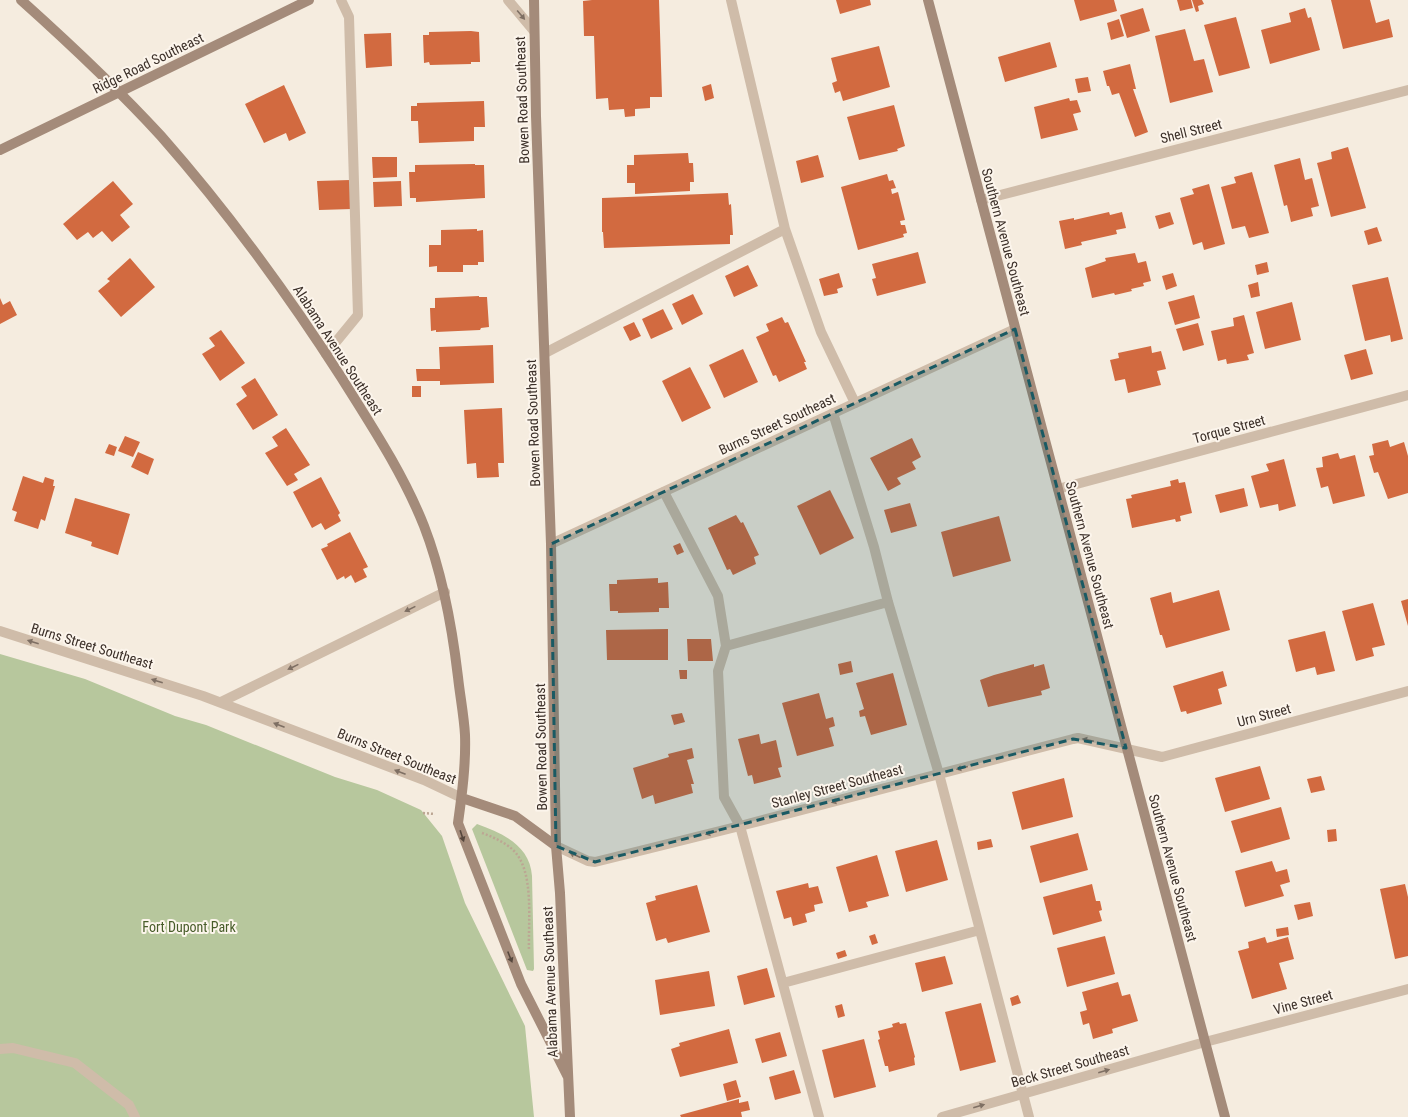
<svg xmlns="http://www.w3.org/2000/svg" width="1408" height="1117" font-family="'Roboto Condensed',sans-serif">
<style>
.green{fill:#b7c79d}
.building{fill:#d26a40}
.lines{fill:none;stroke-linecap:round;stroke-linejoin:round}
.path{stroke:#bca693;stroke-width:2.5;stroke-dasharray:2 2;stroke-linecap:butt}
.lane{stroke:#cfbca9;stroke-width:10}
.street{stroke:#cfbca9;stroke-width:10}
.secondary{stroke:#a48b7a;stroke-width:10}
.oneway{fill:#7e6f63}
.oneway2{fill:#56473d}
.marked{fill:#1a5a63;fill-opacity:0.2;stroke:#1a5a63;stroke-width:3;stroke-dasharray:8 5;stroke-linejoin:round}
.labels{text-anchor:middle;stroke-width:4;stroke-linejoin:round;paint-order:stroke}
.street-label{font-size:14px;fill:#3c3029;stroke:#fcf5ec}
.park-label{font-size:14px;fill:#485d2a;stroke:#fcf5ec}
</style>
<rect width="100%" height="100%" fill="#f5ecdf"/>
<path class="green" d="M0,654l85,25 90,37 31,9 129,52 42,13 44,20 21,26 23,67 60,123 9,91h-534z
M477,824c25,9 53,21 55,52l2,93 -1,2 -6,-1 -55,-141z"/>
<path class="building" d="M592,0h67l3,97h-12v11l-15,1v7l-10,1 -1,-8 -15,1 -1,-12 -12,1 -2,-63h-10l-1,-35z
M836,0h34l1,5 -31,9z
M1074,0h40l3,11 -37,10z
M1177,0h14l2,8 -13,3z
M1192,0h10l2,4 -6,2 1,5 -3,1z
M1331,0h39l6,23 13,-4 4,18 -50,12z
M1143,8l7,23 -23,7 -7,-23z
M1305,8l3,10 3,-1 9,33 -50,14 -9,-34 30,-8 -2,-9z
M1236,17l14,51 -31,8 -15,-51z
M1119,19l5,17 -13,4 -4,-17z
M1185,29l9,32 10,-2 9,33 -43,11 -15,-67z
M471,31l8,1 1,30h-9v2l-41,1 -1,-3 -5,1 -1,-28h6v-3z
M391,33l1,33 -26,2 -2,-34z
M1050,42l7,25 -52,15 -7,-25z
M879,46l11,41 -47,14 -3,-10 -5,2 -3,-10 5,-2 -6,-23z
M1130,64l6,25h-3l15,43 -13,5 -16,-44 -7,2 -3,-9h-2l-4,-15z
M1088,77l3,14 -13,2 -3,-14z
M711,84l3,14 -9,3 -3,-14z
M284,85l22,48 -17,8 -3,-8 -22,10 -19,-39z
M1069,98l1,3 7,-1 4,12 -8,2 5,16 -37,9 -7,-32z
M484,101l1,26h-11v14l-55,2 -1,-22h-7v-15h6v-3z
M894,105l11,41 -8,3 1,2 -39,9 -12,-43z
M1348,147l18,61 -35,9 -14,-54 15,-4 -1,-7z
M688,153l1,10h4l1,19h-4v9l-55,3v-11h-8v-18h7v-10z
M818,155l6,22 -23,6 -5,-22z
M372,157h25v20l-24,1z
M1300,158l5,22 7,-2 7,28 -8,2 2,8 -22,6 -4,-17 -3,1 -10,-41z
M475,164v1h9l1,33 -69,4v-4h-6l-1,-26h6v-7z
M1252,172l17,61 -20,5 -4,-12 -13,3 -11,-42 15,-4 -2,-6z
M887,174l2,7 4,-1 3,8 -5,1 1,5 6,-2 7,28 -5,1 1,4h4l2,8 -4,1 1,3 -46,13 -17,-63z
M350,180l2,29 -33,1 -2,-29z
M113,181l20,23 -13,11 10,12 -18,15 -10,-11 -9,7 -5,-6 -11,8 -14,-16z
M401,181l1,25 -28,1 -1,-25z
M1209,184l16,60 -21,6 -2,-8 -9,3 -13,-47 14,-4 -2,-5z
M728,193l1,12 2,-1 2,31h-3v9l-126,4 -1,-16h-1v-34z
M1109,212l1,3 12,-3 4,16 -10,2 1,4 -36,8 1,3 -17,4 -6,-28 15,-3v2z
M1170,212l4,12 -15,5 -4,-13z
M1377,227l5,14 -14,4 -4,-14z
M477,229v2l6,-1 1,32h-6v3h-15v7h-26v-6l-8,1v-22h12v-15z
M918,252l8,31 -49,13 -5,-17 4,-1 -4,-14z
M1135,253l3,10 8,-2 5,20 -8,2 1,3 -13,3 1,2 -17,4 -1,-2 -22,5 -7,-30 21,-7 -1,-3z
M130,258l25,29 -34,30 -23,-26 12,-10 -3,-2z
M1267,262l2,10 -12,3 -2,-10z
M748,265l10,21 -24,11 -9,-21z
M839,273l4,14 -6,2 1,4 -14,3 -5,-17z
M1173,273l4,13 -11,4 -4,-14z
M1388,277l15,62 -12,3 -1,-7 -25,6 -13,-56z
M1258,282l2,14 -9,2 -3,-13z
M693,294l10,20 -21,11 -10,-21z
M1194,295l6,23 -25,7 -7,-23z
M479,296v1h8l2,30 -8,1 -1,2 -44,2v-2l-5,1 -1,-23h5v-10z
M0,298l3,7 7,-4 7,14 -17,9z
M1292,302l9,38 -36,9 -9,-37z
M663,309l10,20 -22,10 -9,-20z
M1244,315l10,38 -7,2 2,5 -22,4 -1,-5 -8,2 -7,-30 23,-5 -1,-8z
M782,317l3,6 3,-1 18,40h-2l3,7 -28,13 -3,-7 -3,1 -17,-39 13,-6 -3,-7z
M634,322l7,14 -11,5 -7,-14z
M1198,323l6,22 -21,6 -7,-22z
M221,330l24,33 -25,18 -18,-27 13,-8 -6,-8z
M493,345l1,38 -54,2v-4h-23l-1,-12h24l-1,-22z
M1151,346l1,7 9,-2 5,18 -9,2 4,14 -33,8 -3,-14 -10,2 -5,-21 9,-2 -1,-5z
M743,349l15,33 -34,16 -15,-33z
M1366,349l7,25 -22,6 -7,-25z
M690,367l21,41 -29,14 -20,-41z
M255,378l23,37 -25,15 -17,-26 11,-8 -6,-9z
M412,386h9v11h-9z
M502,408l2,55h-6l1,14 -22,1 -1,-15 -9,1 -3,-54z
M286,428l24,37 -16,9 4,6 -11,6 -22,-33 13,-7 -6,-9z
M125,436l15,6 -7,15 -15,-6z
M912,438l9,19 -9,5 4,7 -19,9 4,6 -13,7 -18,-33z
M1388,440l2,7 14,-5 4,14v37l-20,6 -10,-27 -4,1 -5,-17 5,-1 -2,-11z
M109,444l8,3 -3,9 -9,-3z
M138,452l16,7 -6,16 -17,-8z
M1338,453l2,6 15,-4 10,41 -32,8 -5,-18 -7,2 -5,-20 7,-1 -1,-10z
M1284,459l12,47 -17,5 -1,-7 -18,4 -9,-32 18,-5 -3,-7z
M23,476l20,7 2,-6 9,3 -1,6h2l-10,35 -4,-2 -3,10 -24,-8 3,-9 -5,-2z
M321,477l19,36 -2,2 3,6 -16,9 -4,-7 -9,5 -19,-36z
M1178,479l1,4 6,-1 7,31 -12,3 1,5 -5,1 -1,-3 -43,9 -6,-29 6,-1 -1,-3 40,-9 -1,-5z
M1244,488l4,18 -28,7 -5,-18z
M830,490l24,48 -34,17 -23,-49z
M75,498l55,16 -12,41 -27,-9 1,-4 -27,-9z
M910,503l7,23 -26,7 -7,-23z
M736,515l5,8 2,-1 16,33 -5,2 2,7 -23,11 -3,-6 -3,1 -19,-42z
M999,516l12,45 -58,16 -12,-45z
M350,532l18,35 -5,2 4,8 -12,6 -4,-8 -6,4 -1,-3 -7,4 -16,-31 7,-3 -1,-2z
M680,543l4,9 -7,3 -4,-9z
M658,578v5l10,-1 1,26h-10v4l-41,1v-2h-8l-1,-27h8v-4z
M1219,590l11,40 -64,18 -4,-13h-2l-10,-37 21,-6 2,11z
M1408,599v27l-7,-25z
M1373,603l12,42 -13,3 2,8 -18,5 -14,-50z
M668,629v31h-61l-1,-30z
M1325,631l10,40 -18,4 -2,-8 -19,5 -8,-32z
M687,639h24l2,22h-25z
M851,661l2,11 -13,3 -2,-11z
M1034,664v3l10,-3 6,24 -9,3 1,4 -54,12 -8,-27 14,-5z
M679,670h8v9h-7z
M1223,671l4,15 -9,3 4,15 -35,10 -1,-3 -5,1 -8,-26z
M893,673l14,52 -36,10 -6,-19 -5,1 -1,-6 5,-2 -8,-26z
M819,693l7,26 7,-2 2,9 -6,2 5,18 -37,10 -15,-53z
M682,713l3,9 -11,3 -3,-10z
M759,734l2,10 15,-4 6,27 -4,1 3,9 -27,7 -2,-9 -4,1 -10,-37z
M692,748l2,10 -7,2 7,24h-3l2,9 -38,11 -2,-9 -11,4 -9,-31 36,-11 -1,-3z
M1260,766l10,33 -45,13 -10,-34z
M1321,776l4,14 -14,3 -4,-14z
M1064,778l9,39 -51,13 -10,-38z
M1281,807l9,32 -49,14 -10,-32z
M1336,829l1,12 -9,1 -1,-12z
M1078,833l10,37 -48,13 -10,-37z
M991,839l2,8 -15,3 -1,-8z
M937,840l11,40 -42,12 -11,-41z
M877,855l12,41 -23,6 2,5 -19,5 -13,-45z
M1272,861l4,11 11,-3 3,13 -10,3 4,11 -39,11 -10,-36z
M808,883l1,5 9,-2 5,17 -9,2 1,6 -10,3 2,8 -14,4 -2,-9 -7,2 -8,-28z
M1092,884l4,17h4l2,9 -3,1 3,10 -49,14 -10,-38z
M1405,884l3,13v59l-13,3 -15,-70z
M697,885l13,47 -42,11 -2,-5 -10,3 -10,-38 10,-3 -1,-4z
M1310,902l3,14 -15,4 -4,-15z
M1288,927l1,8 -12,2 -1,-8z
M875,934l3,9 -6,2 -3,-9z
M1105,936l10,38 -48,13 -10,-39z
M1265,937l2,6 21,-6 6,22 -15,4 8,26 -35,10 -14,-48 11,-3 -1,-6z
M845,950l2,6 -9,3 -2,-6z
M945,956l8,28 -31,8 -7,-29z
M767,968l8,29 -31,8 -7,-29z
M709,971l6,35 -55,9 -5,-35z
M1118,982l4,14 8,-2 8,27 -26,8 1,4 -20,6 -4,-16 -6,2 -3,-13 7,-2 -5,-18z
M1018,995l3,8 -9,3 -2,-8z
M981,1003l15,59 -36,9 -15,-59z
M842,1004l3,12 -7,2 -3,-12z
M899,1022l1,2 6,-1 9,34 -1,1 1,7 -26,7 -1,-6h-3l-7,-26 2,-1 -2,-8 15,-4 -1,-3z
M729,1029l9,34 -58,14 -9,-28 9,-3 -1,-3z
M780,1032l7,24 -25,7 -7,-24z
M864,1039l12,48 -42,11 -12,-48z
M794,1070l7,23 -26,7 -6,-23z
M736,1080l5,17 -14,4 -4,-17z
M739,1099v4l9,-2 2,9 -9,2 1,5h-61l-1,-2z"/>
<g class="lines">
<path class="path" d="M423,813l12,1
M482,833c11,4 22,9 30,16 23,20 16,72 17,101"/>
<path class="lane" d="M731,0l54,229 36,103 34,71
M545,353l240,-124
M326,354l32,-39 -9,-298 -8,-17
M833,413l41,134 14,55 51,172 90,343
M664,492l54,104 8,50 -8,25 6,126 16,29 79,291
M726,646l162,-44
M783,983l197,-53
M0,1049l13,-1 62,15 54,42 6,12"/>
<path class="street" d="M508,0l26,31
M981,200l427,-110
M1058,489l350,-94
M551,544l464,-215
M0,631l203,65 221,84 38,18
M221,702l224,-110
M556,846l32,15 7,1 145,-36 333,-87 5,-1 84,19 246,-66
M942,1117l263,-75 203,-53"/>
<path class="secondary" d="M21,0c48,43 96,88 140,136 66,75 126,157 180,241 30,48 62,96 83,149 19,49 28,100 34,151 2,19 6,39 7,58 1,29 -3,59 -7,88l63,161 47,93
M534,0l2,116 15,428 5,302 4,47 10,224
M928,0l297,1117
M0,150l309,-150
M462,798l53,18 41,30"/>
</g>
<defs><path id="oneway-solid" d="M-6-.8H1V-3.2L6.5 0L1 3.2V.8H-6Z"/></defs>
<g class="oneway">
<use href="#oneway-solid" transform="translate(521 15) rotate(50)"/>
<use href="#oneway-solid" transform="translate(410 609) rotate(154)"/>
<use href="#oneway-solid" transform="translate(33 642) rotate(-162)"/>
<use href="#oneway-solid" transform="translate(293 667) rotate(154)"/>
<use href="#oneway-solid" transform="translate(157 681) rotate(-163)"/>
<use href="#oneway-solid" transform="translate(279 725) rotate(-159)"/>
<use href="#oneway-solid" transform="translate(1088 740) rotate(-168)"/>
<use href="#oneway-solid" transform="translate(962 768) rotate(166)"/>
<use href="#oneway-solid" transform="translate(400 772) rotate(-159)"/>
<use href="#oneway-solid" transform="translate(837 801) rotate(165)"/>
<use href="#oneway-solid" transform="translate(711 833) rotate(166)"/>
<use href="#oneway-solid" transform="translate(575 855) rotate(-155)"/>
<use href="#oneway-solid" transform="translate(1104 1071) rotate(-16)"/>
<use href="#oneway-solid" transform="translate(979 1106) rotate(-16)"/>
</g>
<g class="oneway2">
<use href="#oneway-solid" transform="translate(462 836) rotate(72)"/>
<use href="#oneway-solid" transform="translate(510 957) rotate(68)"/>
</g>
<path class="marked" d="M1015,329l111,419 -53,-9 -478,123 -39,-16 -5,-302z"/>
<g class="labels">
<g class="street-label">
<text transform="translate(148 63) rotate(-26)" y="5">Ridge Road Southeast</text>
<text transform="translate(522 100) rotate(-92)" y="5">Bowen Road Southeast</text>
<text transform="translate(1191 131) rotate(-14)" y="5">Shell Street</text>
<text transform="translate(1006 242) rotate(75)" y="5">Southern Avenue Southeast</text>
<text transform="translate(338 350) rotate(57)" y="5">Alabama Avenue Southeast</text>
<text transform="translate(533 423) rotate(-92)" y="5">Bowen Road Southeast</text>
<text transform="translate(777 424) rotate(-25)" y="5">Burns Street Southeast</text>
<text transform="translate(1229 429) rotate(-15)" y="5">Torque Street</text>
<text transform="translate(1090 555) rotate(75)" y="5">Southern Avenue Southeast</text>
<text transform="translate(92 646) rotate(17)" y="5">Burns Street Southeast</text>
<text transform="translate(1264 715) rotate(-15)" y="5">Urn Street</text>
<text transform="translate(541 747) rotate(-91)" y="5">Bowen Road Southeast</text>
<text transform="translate(397 756) rotate(22)" y="5">Burns Street Southeast</text>
<text transform="translate(837 786) rotate(-15)" y="5">Stanley Street Southeast</text>
<text transform="translate(1173 868) rotate(75)" y="5">Southern Avenue Southeast</text>
<text transform="translate(550 982) rotate(-92)" y="5">Alabama Avenue Southeast</text>
<text transform="translate(1303 1002) rotate(-15)" y="5">Vine Street</text>
<text transform="translate(1070 1066) rotate(-16)" y="5">Beck Street Southeast</text>
</g>
<g class="park-label">
<text x="189" y="932">Fort Dupont Park</text>
</g>
</g>
</svg>
